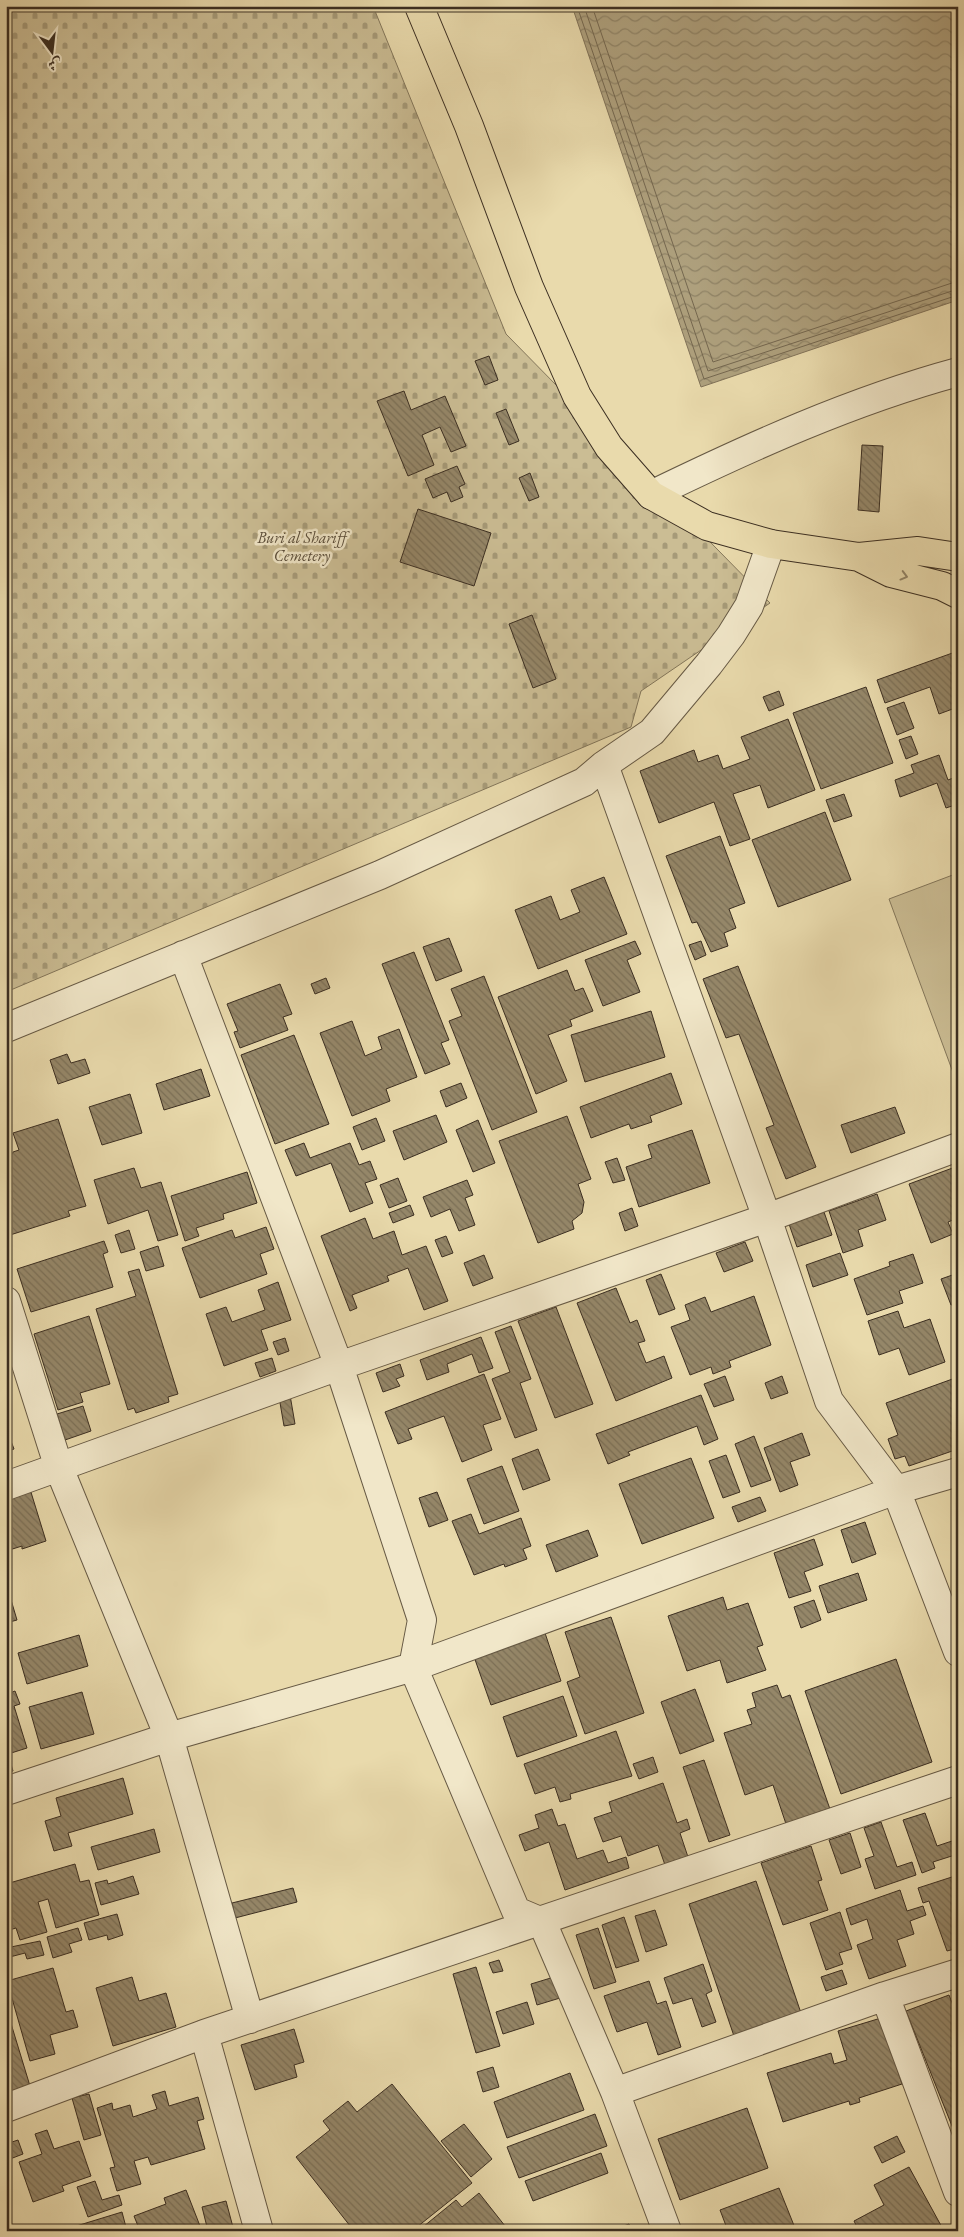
<svg xmlns="http://www.w3.org/2000/svg" width="964" height="2237" font-family="'EB Garamond',Amiri,serif">
<style>
.cemetery{fill:url(#cemetery-stones);stroke:#83765a}
.pitch{fill:#cbbd94;stroke:#83765a}
.water{fill:url(#water-waves);stroke:#807258}
.lines{fill:none;stroke-linecap:round;stroke-linejoin:round}
.shore{stroke:#74674f;stroke-width:1}
.building{fill:url(#building-back-hatch);stroke:#3b2e21}
.minor-casing{stroke:#665944;stroke-width:30}
.major-casing{stroke:#3b2e21;stroke-width:30}
.minor{stroke:#f1e7c9;stroke-width:28}
.major{stroke:#e9daac;stroke-width:28}
.oneway{stroke:#928466}
.labels{text-anchor:middle;stroke-width:5;stroke-linejoin:round;paint-order:stroke}
.park-label{font-size:16px;font-style:italic;fill:#584b38;stroke:#f1e7c9}
</style>
<defs>
<pattern id="cemetery-stones" width="16" height="16" patternUnits="userSpaceOnUse" patternTransform="scale(1.25)"><rect width="16" height="16" fill="#cbbd94"/><path d="M2 7V4a2 2 0 0 1 4 0v3zM10 15v-3a2 2 0 0 1 4 0v3z" fill="#a69a78"/></pattern>
<pattern id="water-waves" width="16" height="10" patternUnits="userSpaceOnUse" patternTransform="scale(1.25)"><rect width="16" height="10" fill="#aea07d"/><path d="M0 5q4-4 8 0t8 0" fill="none" stroke="#8f8366"/></pattern>
<pattern id="building-back-hatch" width="6" height="6" patternUnits="userSpaceOnUse" patternTransform="scale(1.25)"><rect width="6" height="6" fill="#958769"/><path d="M-1 5l2 2M0 0l6 6M5-1l2 2" fill="none" stroke="#7b6f56"/></pattern>
</defs>
<rect width="100%" height="100%" fill="#e9daac"/>
<filter id="stains"><feTurbulence type="fractalNoise" baseFrequency=".004" numOctaves="4"/><feColorMatrix values="0 0 0 0 .2 0 0 0 0 .09 0 0 0 0 .02 0 0 0 .5 -.17"/></filter>
<radialGradient id="worn" r=".72"><stop offset=".6" stop-color="#630" stop-opacity="0"/><stop offset="1" stop-color="#630" stop-opacity=".3"/></radialGradient>
<path class="cemetery" d="M6,6h367l133,328 264,269 -129,88 -10,36 -625,265z"/>
<path class="pitch" d="M958,873v213l-69,-187z"/>
<path class="water" d="M572,6h386v294l-257,87z"/>
<g class="lines">
<path class="shore" d="M577,6l127,373 254,-84
M584,6l124,365 250,-82
M592,6l121,356 245,-81"/>
</g>
<path class="building" d="M489,356l9,24 -13,5 -10,-24z
M404,391l7,19 34,-14 21,50 -15,6 -11,-25 -18,8 12,30 -26,11 -31,-75z
M506,409l13,32 -10,4 -13,-32z
M862,445l21,1 -4,66 -21,-2z
M457,466l8,18 -6,3 4,10 -12,5 -4,-10 -14,6 -8,-19z
M530,473l9,24 -10,4 -10,-23z
M418,509l73,24 -17,53 -74,-24z
M532,615l24,64 -23,9 -24,-64z
M958,651v56l-19,7 -9,-27 -45,16 -8,-23z
M866,687l27,76 -72,26 -28,-76z
M779,691l5,14 -15,6 -6,-14z
M904,702l10,26 -17,7 -10,-27z
M788,719l27,71 -47,18 -8,-23 -27,9 17,45 -20,7 -16,-44 -55,21 -19,-52 54,-21 4,12 20,-7 5,14 27,-10 -9,-22z
M911,736l7,18 -12,5 -7,-19z
M939,755l9,25 10,-4v28l-12,4 -9,-25 -37,14 -5,-17 19,-7 -3,-8z
M844,794l8,22 -18,6 -8,-22z
M825,812l26,68 -73,27 -26,-67z
M720,836l25,67 -16,6 7,19 -12,5 4,13 -17,6 -14,-30 -5,1 -26,-67z
M604,877l23,57 -89,35 -23,-59 36,-14 9,24 20,-8 -9,-22z
M449,938l13,33 -26,10 -13,-34z
M635,941l6,13 -14,6 13,32 -37,14 -18,-46z
M701,941l5,14 -11,5 -6,-15z
M414,952l35,88 -8,3 9,21 -25,10 -43,-110z
M738,966l78,201 -30,12 -20,-51 8,-3 -35,-91 -13,4 -23,-59z
M567,970l8,21 8,-3 10,23 -23,9 2,6 -24,9 19,46 -31,13 -38,-97z
M484,976l53,136 -45,18 -43,-109 13,-5 -11,-27z
M326,978l4,10 -15,6 -4,-10z
M280,984l12,30 -9,3 5,13 -48,18 -6,-16 4,-1 -11,-27z
M651,1011l14,46 -80,25 -14,-47z
M352,1021l13,35 17,-7 -4,-12 21,-8 18,48 -31,12 4,12 -38,15 -32,-83z
M294,1035l35,89 -54,20 -34,-89z
M67,1054l4,9 14,-4 5,14 -32,11 -8,-24z
M201,1069l9,27 -46,14 -8,-26z
M671,1073l11,31 -32,12 2,6 -21,7 -2,-5 -38,14 -11,-31z
M461,1083l6,15 -21,9 -6,-16z
M130,1094l12,39 -40,12 -13,-38z
M895,1107l10,26 -54,20 -10,-28z
M436,1115l11,27 -43,18 -11,-29z
M567,1116l24,63 -13,5 6,18 -2,11 -10,8 2,8 -36,14 -39,-102z
M376,1118l9,23 -23,9 -9,-23z
M58,1119l28,87 -18,5 2,5 -60,19 -4,-12v-58l7,-13 6,-2 -6,-17z
M478,1120l17,43 -22,9 -17,-42z
M692,1130l18,53 -71,24 -13,-40 26,-9 -4,-13z
M304,1143l6,15 40,-15 9,22 11,-4 7,18 -12,4 8,20 -23,9 -19,-49 -35,13 -11,-26z
M617,1158l8,22 -12,3 -8,-21z
M958,1166v52l-10,4 5,12 -22,9 -22,-59z
M134,1168l7,20 20,-6 17,53 -20,6 -10,-31 -40,14 -14,-44z
M247,1172l10,31 -34,11 1,5 -28,9 3,8 -14,5 -14,-45z
M398,1178l9,23 -18,7 -9,-23z
M467,1180l6,15 -8,3 10,27 -16,6 -9,-22 -19,8 -8,-20z
M877,1194l9,26 -28,10 5,16 -20,7 -14,-42z
M410,1205l4,10 -21,8 -4,-10z
M632,1208l6,18 -13,5 -6,-18z
M824,1212l8,23 -35,12 -8,-23z
M365,1218l8,21 21,-8 8,24 24,-9 22,55 -24,9 -16,-42 -21,8 2,5 -37,14 5,13 -7,3 -29,-75z
M266,1227l8,22 -14,5 7,20 -67,24 -18,-50 50,-18 3,8z
M129,1230l6,19 -14,4 -6,-18z
M446,1236l7,17 -11,4 -7,-17z
M104,1241l4,11 -5,2 10,33 -82,25 -14,-43z
M745,1242l8,19 -29,11 -8,-19z
M158,1246l6,20 -18,5 -6,-19z
M840,1253l8,22 -35,12 -7,-22z
M913,1254l10,29 -24,8 4,12 -36,12 -13,-36 36,-13 -1,-4z
M484,1255l9,23 -20,8 -9,-23z
M139,1269l39,125 -10,3 1,5 -33,11 -2,-5 -6,2 -32,-101 40,-13 -8,-24z
M958,1273v30l-7,2 -10,-26z
M661,1274l14,35 -16,6 -13,-35z
M278,1282l13,38 -30,10 7,20 -44,16 -18,-52 20,-7 6,15 33,-12 -7,-20z
M616,1288l14,35 7,-3 8,21 -7,2 8,20 18,-7 8,22 -56,23 -39,-98z
M754,1296l17,49 -42,16 2,6 -18,7 -2,-7 -21,8 -19,-48 19,-7 -5,-15 20,-8 6,15z
M556,1307l37,97 -38,14 -37,-97z
M898,1311l6,17 26,-9 15,43 -36,13 -10,-27 -20,7 -11,-34z
M89,1316l21,68 -30,9 3,9 -25,8 -24,-76z
M511,1326l20,53 -11,4 17,47 -22,8 -23,-59 18,-7 -15,-40z
M481,1337l12,31 -14,5 -7,-19 -25,10 2,8 -22,8 -7,-20z
M285,1338l4,13 -11,4 -5,-13z
M272,1358l4,13 -16,6 -5,-14z
M400,1364l4,12 -8,3 4,7 -17,6 -7,-19z
M484,1374l17,45 -18,6 9,25 -30,12 -18,-46 -36,13 4,10 -14,5 -13,-32z
M725,1376l9,24 -20,7 -10,-23z
M782,1376l6,17 -17,6 -6,-16z
M958,1377v72l-49,17 -4,-10 -10,3 -7,-20 10,-4 -12,-32z
M290,1395l5,29 -11,2 -5,-29z
M701,1395l17,44 -14,6 -7,-19 -69,26 2,3 -22,9 -12,-30z
M83,1406l8,25 -26,9 -8,-26z
M6,1428l8,21 -8,3z
M802,1433l8,22 -20,7 8,23 -18,7 -16,-44z
M754,1436l17,44 -20,7 -16,-43z
M538,1449l12,31 -27,10 -11,-31z
M726,1455l14,37 -17,6 -14,-37z
M691,1458l23,60 -72,26 -23,-60z
M502,1466l17,45 -35,13 -17,-45z
M30,1489l16,52 -24,8v-3l-16,5v-36l6,-2 -5,-17z
M437,1492l11,28 -19,7 -10,-29z
M760,1497l6,14 -28,11 -6,-15z
M471,1514l8,20 42,-16 10,28 -8,3 4,10 -22,8 -1,-3 -30,11 -22,-54z
M865,1522l11,32 -24,9 -11,-33z
M588,1530l10,26 -42,16 -10,-27z
M814,1539l9,26 -19,7 7,19 -22,7 -15,-45z
M858,1573l9,27 -39,13 -9,-27z
M6,1583l11,37 -11,3z
M723,1597l4,13 21,-7 15,42 -6,2 9,23 -39,13 -7,-23 -33,11 -19,-55z
M814,1600l7,20 -20,8 -7,-21z
M611,1617l33,96 -59,21 -18,-52 13,-5 -15,-45z
M543,1627l18,54 -70,24 -19,-54z
M79,1635l9,31 -61,18 -9,-31z
M896,1659l36,103 -91,32 -36,-103z
M6,1679l4,14 5,-2 5,13 -6,2 13,42 -19,6 5,17 -7,2z
M777,1685l5,13 8,-3 41,117 -44,15 -14,-42 -28,10 -21,-62 28,-9 -5,-14 9,-3 -4,-14z
M695,1689l19,52 -34,13 -19,-52z
M82,1692l12,42 -53,15 -12,-42z
M563,1696l14,40 -60,21 -14,-40z
M616,1731l16,45 -62,18 1,5 -11,3 -5,-15 -20,7 -11,-30z
M653,1757l5,15 -19,7 -6,-15z
M704,1760l26,75 -21,7 -26,-75z
M123,1778l10,36 -65,19 4,13 -18,5 -9,-30 16,-5 -5,-18z
M663,1783l14,40 10,-4 3,10 -10,4 8,24 -23,8 -7,-20 -30,11 -7,-20 -18,6 -9,-24 18,-6 -3,-10z
M552,1809l6,17 7,-2 12,35 26,-9 5,13 18,-6 3,11 -64,22 -16,-48 -24,9 -6,-16 20,-7 -4,-13z
M925,1813l12,33 21,-7v15l-25,8 2,6 -13,5 -19,-53z
M881,1822l16,45 15,-5 4,13 -41,14 -10,-30 9,-3 -10,-28z
M154,1829l6,23 -62,18 -7,-23z
M850,1833l11,34 -20,7 -12,-34z
M811,1846l11,34 -4,1 10,29 -45,15 -22,-62z
M75,1864l5,18 9,-2 10,35 -43,13 -8,-29 -10,3 9,30 -27,8 -4,-12 -10,3v-47z
M958,1875v73l-11,3 -18,-50 -6,2 -5,-15z
M133,1876l6,18 -38,11 -6,-22 12,-3 1,4z
M756,1881l46,135 -67,23 -46,-135z
M293,1888l4,14 -62,16 -3,-15z
M900,1890l7,21 16,-5 3,9 -16,6 4,13 -17,6 9,26 -37,13 -12,-34 16,-6 -6,-20 -16,6 -5,-16z
M655,1910l12,35 -21,7 -11,-36z
M840,1912l12,37 -13,4 4,11 -17,6 -16,-47z
M117,1914l6,21 -15,5 -1,-5 -18,5 -5,-17z
M624,1917l15,44 -23,7 -14,-43z
M78,1928l4,12 -13,4 3,8 -19,6 -6,-21z
M598,1928l18,54 -22,7 -18,-54z
M40,1941l4,14 -17,4 -2,-6 -19,5v-10z
M499,1960l4,11 -10,2 -4,-10z
M703,1964l9,27 -6,3 10,28 -14,5 -10,-29 -19,6 -9,-26z
M476,1967l24,79 -24,7 -23,-79z
M53,1968l13,44 7,-2 5,17 -28,8 5,19 -25,7 -23,-80z
M842,1970l5,14 -21,7 -5,-14z
M132,1977l7,24 27,-8 10,34 -63,19 -17,-58z
M554,1977l6,21 -23,7 -6,-21z
M649,1981l8,23 9,-3 15,46 -23,8 -11,-33 -30,10 -13,-36z
M949,1995l9,23v112l-4,1 -48,-120z
M527,2002l7,22 -31,10 -7,-22z
M6,2007l24,79 -24,7z
M881,2018l21,66 -43,14 1,4 -10,3 -1,-4 -66,21 -16,-49 64,-20 3,11 13,-4 -9,-29z
M294,2029l10,33 -10,3 3,12 -42,13 -14,-45z
M493,2067l6,20 -16,5 -6,-20z
M570,2073l14,37 -77,28 -13,-36z
M392,2084l80,99 -60,48h-58l-58,-74 34,-27 -7,-9 25,-20 9,11z
M165,2091l4,15 29,-9 6,22 -7,2 8,28 -54,16 -3,-8 -14,4 7,23 -24,7 -7,-23 5,-1 -18,-59 15,-5 1,7 17,-5 3,12 24,-8 -5,-14z
M89,2094l12,41 -17,5 -12,-42z
M747,2108l21,60 -88,32 -22,-61z
M595,2114l12,32 -88,32 -12,-31z
M464,2124l28,35 -21,18 -30,-36z
M47,2130l7,19 25,-8 12,35 -29,10 2,5 -31,11 -14,-40 23,-8 -7,-20z
M897,2136l8,16 -23,11 -8,-16z
M18,2140l5,14 -13,5 -4,-15z
M601,2153l7,20 -75,28 -8,-20z
M909,2167l35,64h-85l-5,-10 30,-16 -10,-20z
M95,2181l7,19 17,-5 3,10 -34,12 -11,-30z
M779,2188l16,40 -7,3h-60l-8,-21z
M186,2190l14,36 -11,5h-49l-6,-15 32,-12 -2,-6z
M479,2193l30,38h-91l38,-31 6,7z
M226,2201l8,30h-26l-6,-24z
M122,2212l5,19h-67z
M629,2224l3,7h-22z"/>
<g class="lines">
<g class="minor-casing">
<path id="minor" d="M651,495c99,-48 200,-94 307,-123
M604,765l163,453 62,183 67,89 62,162
M183,955l156,411 83,254 -9,47 103,244 26,11 73,170 52,139
M6,1028l374,-153 204,-93 20,-17 48,-33 57,-68 22,-29 18,-29 22,-62
M6,1301l53,167 110,269 81,282
M6,1486l333,-120 428,-148 191,-71
M6,1791l163,-54 244,-70 483,-177 62,-18
M885,1996l73,196
M204,2034l55,197
M615,2092l270,-96 73,-23
M6,2108l198,-74 754,-254"/>
</g>
<g class="major-casing">
<path id="major" d="M419,6l50,120 60,161 48,109 32,51 42,48 56,31 64,18 88,13 59,-6 40,6
M859,557l32,16 51,13 16,8"/>
</g>
<use href="#minor" class="minor"/>
<use href="#major" class="major"/>
</g>
<defs><path id="oneway-chevron" d="M-2-3.5L2.5 0L-2 3.5" fill="none" stroke-width="1.6" stroke-linecap="round" stroke-linejoin="round" transform="scale(1.25)"/></defs>
<use class="oneway" href="#oneway-chevron" transform="translate(904 576) rotate(15)"/>
<g class="labels">
<g class="park-label">
<text x="302" y="543">Buri al Shariff<tspan x="302" dy="18">Cemetery</tspan></text>
</g>
</g>
<rect width="964" height="2237" fill="none" stroke="#e9daac" stroke-width="25"/>
<rect x="8" y="8" width="949" height="2222" fill="none" stroke="#3b2e21" stroke-width="2.5"/>
<rect x="12" y="12" width="939" height="2212" fill="none" stroke="#3b2e21"/>
<g transform="translate(52 52) rotate(165)" stroke="#f1e7c9" stroke-width="4" paint-order="stroke">
<path d="M0-4L9 19L0 12L-9 19Z" fill="#3b2e21"/>
<text y="-8" font-size="14" font-weight="bold" text-anchor="middle" fill="#3b2e21">ش</text>
</g>
<rect width="100%" height="100%" filter="url(#stains)"/>
<rect width="100%" height="100%" fill="url(#worn)"/>
</svg>
